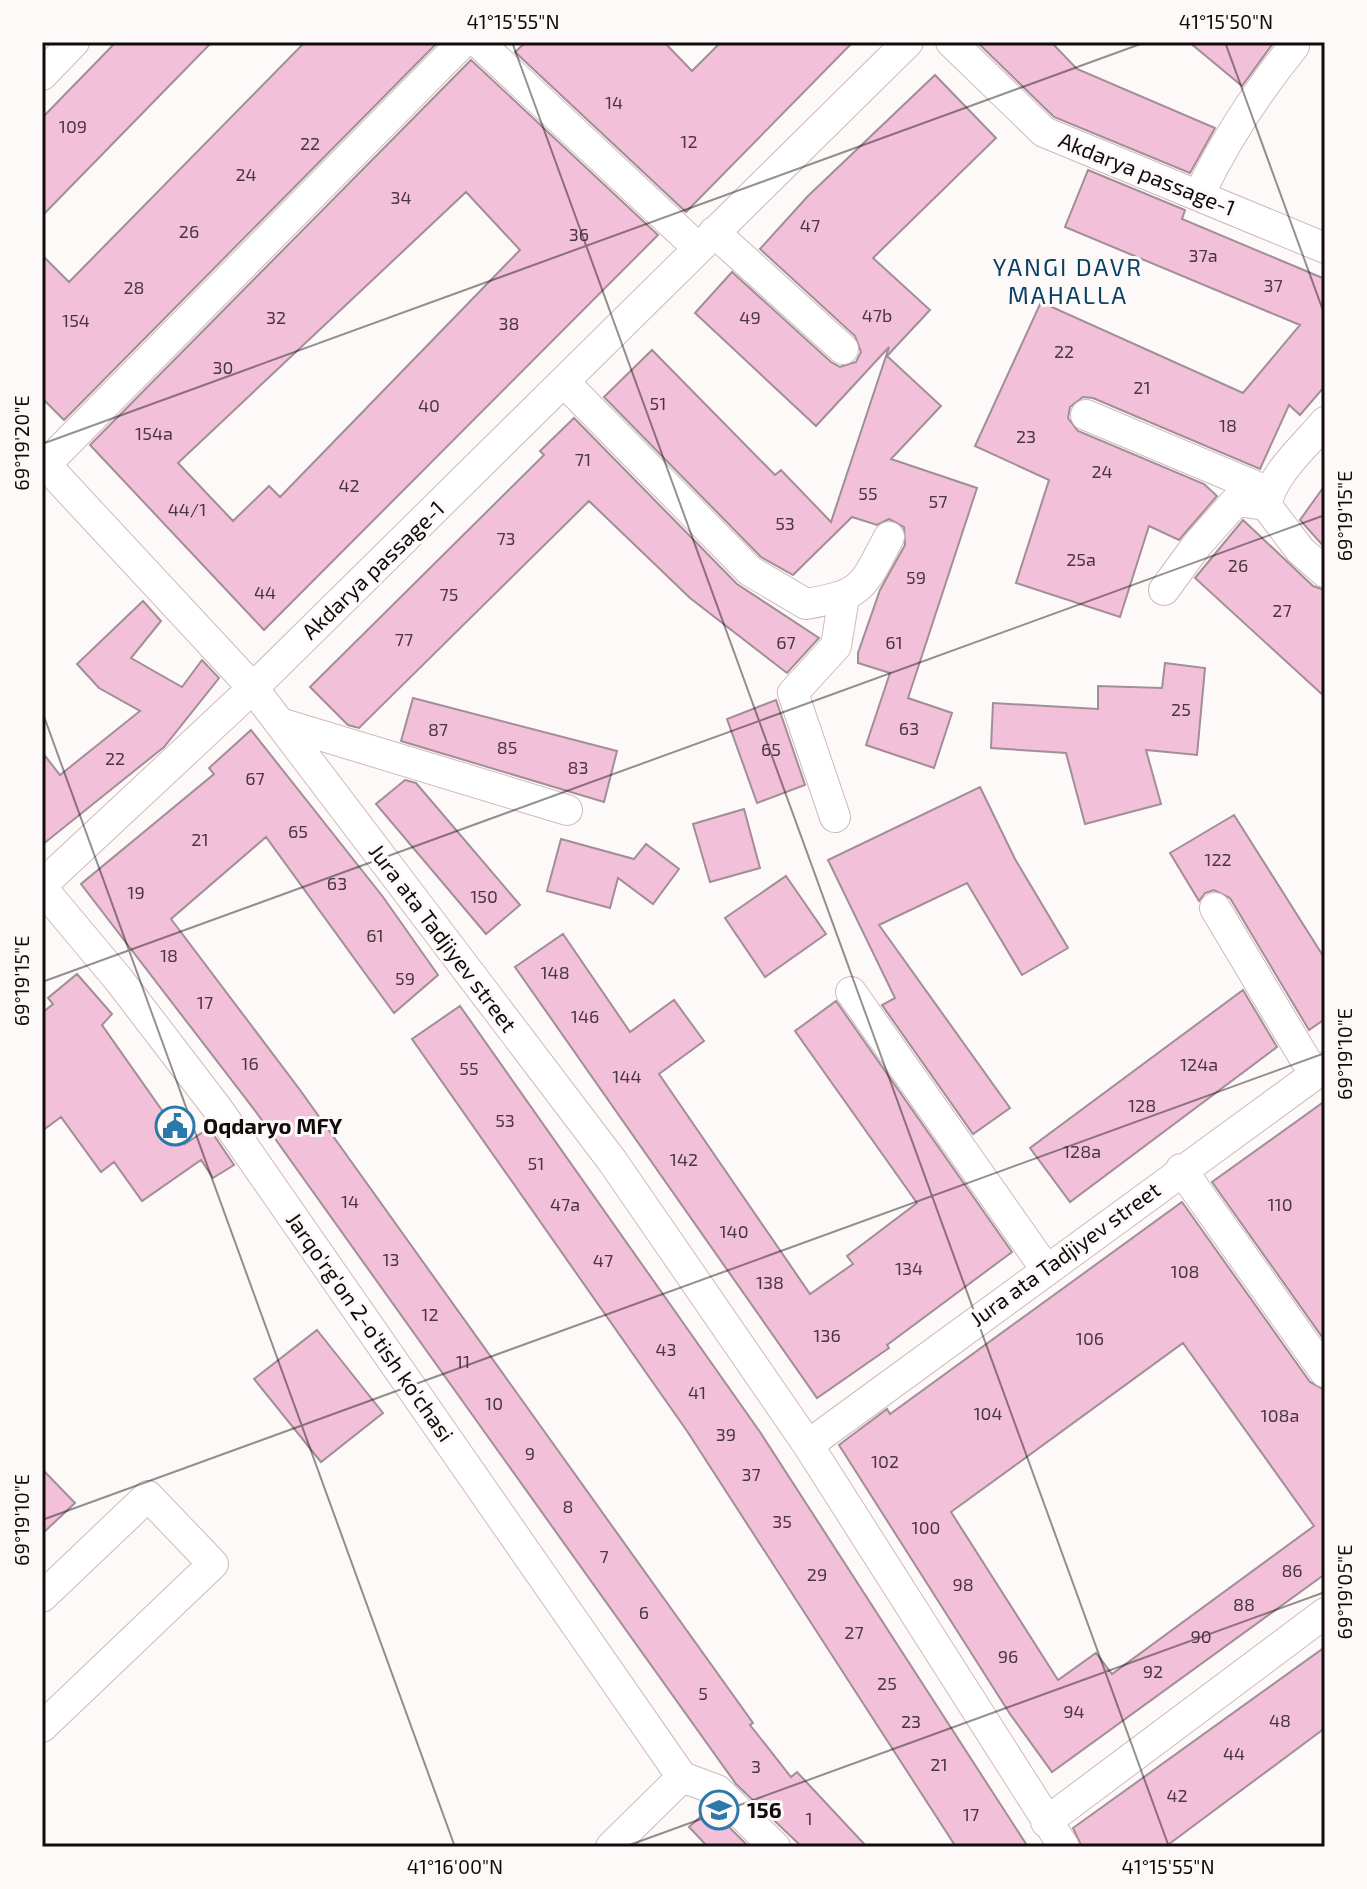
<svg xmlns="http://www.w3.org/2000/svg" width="1367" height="1889" font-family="'Exo 2',sans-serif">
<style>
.building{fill:#f3c0d9;stroke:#a18e96;stroke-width:2;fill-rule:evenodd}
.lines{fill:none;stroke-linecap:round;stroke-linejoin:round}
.minor-casing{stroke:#d0b9ba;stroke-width:32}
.minor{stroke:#fff;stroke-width:30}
.ticks{fill:none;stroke:#120b0b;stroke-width:2;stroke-opacity:0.45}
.labels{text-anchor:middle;stroke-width:6;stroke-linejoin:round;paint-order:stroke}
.number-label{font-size:18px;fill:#4a383e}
.street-label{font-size:22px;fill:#120b0b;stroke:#fef9f9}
.poi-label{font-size:22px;font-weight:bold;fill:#120b0b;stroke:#fef9f9;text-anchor:start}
.neighbourhood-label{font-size:24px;letter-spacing:2px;fill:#074163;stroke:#fef9f9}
.neatline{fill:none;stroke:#120b0b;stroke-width:3}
.ticks-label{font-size:20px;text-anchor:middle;fill:#120b0b}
</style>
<rect width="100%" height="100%" fill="#fef9f9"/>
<path class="building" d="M116,42h96l-170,174v-98z
M305,42h133l-374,378 -22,-22v-143l27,27z
M526,42h138l28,29 29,-29h132l-167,170 -171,-160z
M977,42h74l26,27 138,59 -25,45 -136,-56z
M1189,42h85l-32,44z
M471,60l187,175 -394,395 -174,-185zM466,192l54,58 -240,247 -11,-11 -36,35 -55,-58z
M935,75l61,63 -123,120 57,52 -43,46 54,50 -50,53 86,29 -69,210 44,15 -18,55 -68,-23 24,-72 -32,-10v-10l22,-63 25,-45 -1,-18 -15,-8 -12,6 -25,-8 -59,58 -32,-18 -157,-160 48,-47 123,125 6,-5 50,52 58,-175 -73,79 -121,-113 37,-41 99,90 9,5 16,-5 5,-10 -6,-16 -95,-87 48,-53z
M1088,170l97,40 -3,9 143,60v107l-25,29 -11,-10 -29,64 -167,-71 -10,-1 -13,10 -2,11 10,13 126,53 13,12 -38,44 -30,-14 -29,91 -104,-34 33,-103 -74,-34 66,-144 202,91 57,-68 -235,-98z
M574,418l163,166 82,54 -32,35 -97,-75 -101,-97 -230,227 -11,-3 -38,-38 234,-232 -4,-4z
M1325,485v63l-25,-28z
M1243,520l70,66 12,4v107l-130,-119z
M143,601l18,20 -30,37 51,29 20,-27 17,18 -55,69 -122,98v-93l18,23 80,-64 -41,-23 -22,-24z
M1165,663l40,5 -8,87 -51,-5 15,54 -76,20 -19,-71 -75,-5 2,-45 105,6v-23l64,2z
M413,698l204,53 -13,51 -203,-61z
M776,700l29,85 -48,18 -30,-84z
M251,730l132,167 55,78 -44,38 -128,-176 -95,82 129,171 453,633 -3,2 41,52 6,-5 70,75h-65l-66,-63 -480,-672 -175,-228 133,-110 -5,-6z
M405,780l11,3 104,122 -34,29 -110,-130z
M980,787l35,72 53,89 -46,27 -55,-92 -88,42 131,183 -37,26 -91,-129 13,-7 -67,-138z
M744,809l16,59 -50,14 -17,-58z
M1234,815l91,144v60l-16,11 -79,-132 -16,-8 -9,3 -6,8 -29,-48z
M561,839l73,20 12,-15 33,25 -26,35 -35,-26 -8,30 -63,-17z
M786,876l40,58 -61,43 -40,-59z
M563,934l67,98 44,-32 30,41 -45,33 151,220 43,-30 -6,-8 70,-53 -122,-172 41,-30 176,251 -125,93 2,3 -72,50 -302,-431z
M77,974l35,40 -10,11 64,91 11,-3 8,31 24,-16 25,37 -21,13 -12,-18 -59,41 -28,-39 -13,10 -40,-55 -19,14v-118l11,-9 -5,-6z
M1243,990l34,57 -207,155 -40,-54z
M460,1006l300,426 268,415h-72l-269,-416 -275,-392z
M1325,1101v240l-113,-159z
M1182,1202l128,180 15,8v184l-273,198 -42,-58 -171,-269 48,-36 3,5zM1183,1343l131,183 -202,148 -16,-21 -38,27 -107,-168z
M317,1330l66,83 -62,49 -67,-83z
M42,1469l33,34 -33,31z
M1325,1647v81l-160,119h-83l-9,-19z
M710,1808l39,39h-41l-19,-20z"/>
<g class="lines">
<g class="minor-casing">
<path id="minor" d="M478,42l220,206
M951,42l93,90 281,116
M42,75l32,-33
M1200,193c26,-54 56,-100 94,-147
M714,232l129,117
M564,382l186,189 56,33c58,-10 56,-16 83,-67
M1086,415l183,77
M1325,422c-21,25 -52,51 -59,83l34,45 25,22
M42,461l211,227 360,474 195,283 256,402
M46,464l417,-422
M1164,590l33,-45 39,-44 30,4
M280,723l287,87
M835,817l-42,-124 43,-47 8,-49
M42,885l211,-197 655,-646
M42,888l77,92 98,128 465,669 35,13 58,57
M1215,908l99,166
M851,992l194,276
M1181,1169l144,203
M808,1445l517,-378
M42,1597l106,-101 65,68 -171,163
M1046,1822l279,-209
M611,1847l71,-70"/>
</g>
<use href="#minor" class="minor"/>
</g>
<path class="ticks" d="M512,42l657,1805M1225,42l100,274M42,444l1104,-402M42,711l413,1136M42,982l1283,-467M42,1520l1283,-467M624,1847l701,-255"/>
<defs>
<g id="civic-ring" transform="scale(2)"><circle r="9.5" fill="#fef9f9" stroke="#2b78ab" stroke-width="1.5"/><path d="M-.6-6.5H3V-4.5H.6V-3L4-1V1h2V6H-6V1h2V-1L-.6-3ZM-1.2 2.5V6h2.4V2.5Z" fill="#2b78ab"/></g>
<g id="school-ring" transform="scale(2)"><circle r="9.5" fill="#fef9f9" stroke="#2b78ab" stroke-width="1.5"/><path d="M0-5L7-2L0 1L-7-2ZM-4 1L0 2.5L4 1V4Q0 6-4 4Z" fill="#2b78ab"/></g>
</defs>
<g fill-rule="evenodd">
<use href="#civic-ring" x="175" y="1126"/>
<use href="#school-ring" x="719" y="1810"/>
</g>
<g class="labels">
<g class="number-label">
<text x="614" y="109">14</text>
<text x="73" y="133">109</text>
<text x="689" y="148">12</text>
<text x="310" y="150">22</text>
<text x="246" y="181">24</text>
<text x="401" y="204">34</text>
<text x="810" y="232">47</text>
<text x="189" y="238">26</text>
<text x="579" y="241">36</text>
<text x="1203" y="262">37a</text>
<text x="1273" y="292">37</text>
<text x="134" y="294">28</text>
<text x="877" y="322">47b</text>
<text x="276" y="324">32</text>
<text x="750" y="324">49</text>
<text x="76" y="327">154</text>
<text x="509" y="330">38</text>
<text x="1064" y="358">22</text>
<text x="223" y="374">30</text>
<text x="1142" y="394">21</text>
<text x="658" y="410">51</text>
<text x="429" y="412">40</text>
<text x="1228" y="432">18</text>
<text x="154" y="440">154a</text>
<text x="1026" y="443">23</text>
<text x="583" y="466">71</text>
<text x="1102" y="478">24</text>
<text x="349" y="492">42</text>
<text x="868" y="500">55</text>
<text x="938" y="508">57</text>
<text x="187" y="516">44/1</text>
<text x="785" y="530">53</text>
<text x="506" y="545">73</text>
<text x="1081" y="566">25a</text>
<text x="1238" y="572">26</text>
<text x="916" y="584">59</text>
<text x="265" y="599">44</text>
<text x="449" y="601">75</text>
<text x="1282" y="617">27</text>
<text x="404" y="646">77</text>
<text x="786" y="649">67</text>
<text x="894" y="649">61</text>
<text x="1181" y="716">25</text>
<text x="909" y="735">63</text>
<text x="438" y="736">87</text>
<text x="507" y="754">85</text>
<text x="771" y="756">65</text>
<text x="115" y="765">22</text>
<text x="578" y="774">83</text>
<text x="255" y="785">67</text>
<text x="298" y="838">65</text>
<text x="200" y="846">21</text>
<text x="1218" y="866">122</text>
<text x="337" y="890">63</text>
<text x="136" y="899">19</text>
<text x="484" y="903">150</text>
<text x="375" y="942">61</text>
<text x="169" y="962">18</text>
<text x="555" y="979">148</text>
<text x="405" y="985">59</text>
<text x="205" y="1009">17</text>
<text x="585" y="1023">146</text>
<text x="250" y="1070">16</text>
<text x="1199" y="1071">124a</text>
<text x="469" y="1075">55</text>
<text x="627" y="1083">144</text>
<text x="1142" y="1112">128</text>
<text x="505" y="1127">53</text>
<text x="1082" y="1158">128a</text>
<text x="684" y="1166">142</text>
<text x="536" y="1170">51</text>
<text x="350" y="1208">14</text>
<text x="565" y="1211">47a</text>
<text x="1280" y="1211">110</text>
<text x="734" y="1238">140</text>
<text x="391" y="1266">13</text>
<text x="603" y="1267">47</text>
<text x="909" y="1275">134</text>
<text x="1185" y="1278">108</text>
<text x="770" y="1289">138</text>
<text x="430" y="1321">12</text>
<text x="827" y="1342">136</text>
<text x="1090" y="1345">106</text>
<text x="666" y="1356">43</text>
<text x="463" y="1368">11</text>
<text x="697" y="1399">41</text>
<text x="494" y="1410">10</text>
<text x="988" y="1420">104</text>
<text x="1280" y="1422">108a</text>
<text x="726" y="1441">39</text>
<text x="530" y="1460">9</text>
<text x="885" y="1468">102</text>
<text x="751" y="1481">37</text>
<text x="568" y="1513">8</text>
<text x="782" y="1528">35</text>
<text x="926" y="1534">100</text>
<text x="604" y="1563">7</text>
<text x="1292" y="1577">86</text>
<text x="817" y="1581">29</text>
<text x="963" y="1591">98</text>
<text x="1244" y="1611">88</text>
<text x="644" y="1619">6</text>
<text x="854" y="1639">27</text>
<text x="1201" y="1643">90</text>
<text x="1008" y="1663">96</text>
<text x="1153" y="1678">92</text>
<text x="887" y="1690">25</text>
<text x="703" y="1700">5</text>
<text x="1074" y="1718">94</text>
<text x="1280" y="1727">48</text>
<text x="911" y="1728">23</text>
<text x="1234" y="1760">44</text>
<text x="939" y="1771">21</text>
<text x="756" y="1773">3</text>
<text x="1177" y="1802">42</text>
<text x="971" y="1821">17</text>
<text x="809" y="1825">1</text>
</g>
<g class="street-label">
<text transform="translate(1147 174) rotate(22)" y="8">Akdarya passage-1</text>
<text transform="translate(373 570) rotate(-44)" y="8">Akdarya passage-1</text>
<text transform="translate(443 938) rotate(53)" y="8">Jura аta Tadjiyev street</text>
<text transform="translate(1065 1254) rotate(-36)" y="8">Jura аta Tadjiyev street</text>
<text transform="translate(370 1327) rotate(55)" y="8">Jarqo'rg'on 2-o'tish ko'chasi</text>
</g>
<g class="poi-label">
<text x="203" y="1134">Oqdaryo MFY</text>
<text x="747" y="1818">156</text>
</g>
<g class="neighbourhood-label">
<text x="1068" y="276">YANGI DAVR<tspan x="1068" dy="28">MAHALLA</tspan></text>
</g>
</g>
<rect width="1367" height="1889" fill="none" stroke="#fef9f9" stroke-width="88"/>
<rect x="44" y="44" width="1279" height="1801" class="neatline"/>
<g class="ticks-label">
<text x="513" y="29">41°15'55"N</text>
<text x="1226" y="29">41°15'50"N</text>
<text transform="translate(22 443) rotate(-90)" y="7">69°19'20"E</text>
<text transform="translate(1345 516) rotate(-90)" y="7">69°19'15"E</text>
<text transform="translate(22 981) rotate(-90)" y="7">69°19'15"E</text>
<text transform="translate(1345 1054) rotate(-90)" y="7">69°19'10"E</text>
<text transform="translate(22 1520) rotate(-90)" y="7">69°19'10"E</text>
<text transform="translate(1345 1592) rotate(-90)" y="7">69°19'05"E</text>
<text x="455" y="1874">41°16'00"N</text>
<text x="1168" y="1874">41°15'55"N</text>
</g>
</svg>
